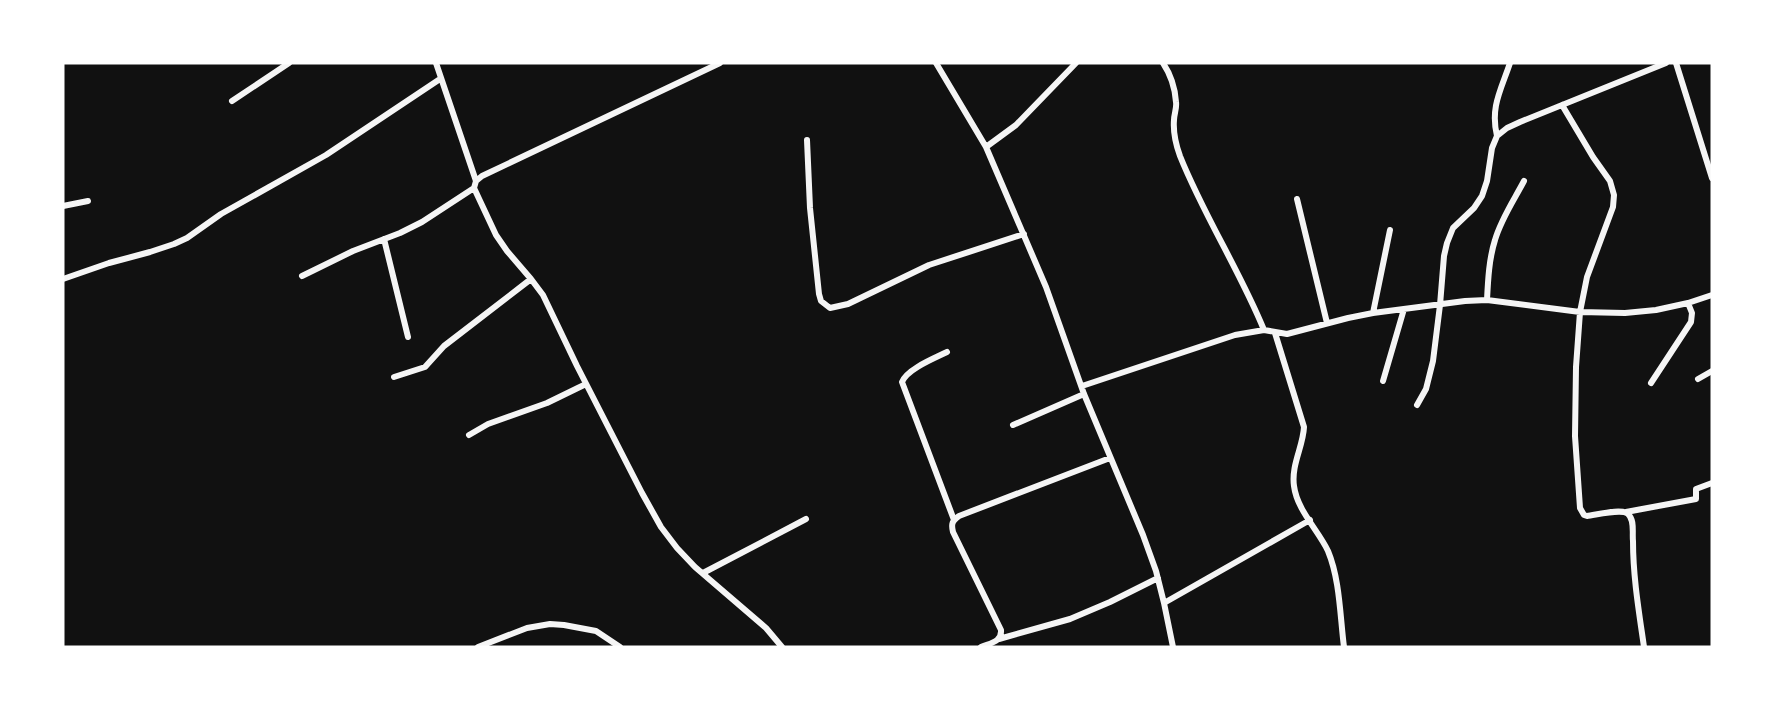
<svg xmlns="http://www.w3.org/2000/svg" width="1775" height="710" font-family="'Fira Sans',sans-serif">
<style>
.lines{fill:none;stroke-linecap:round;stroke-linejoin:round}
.minor{stroke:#f5f5f5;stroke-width:6}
</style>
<rect width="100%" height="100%" fill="#111"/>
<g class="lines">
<path class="minor" d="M436,63l40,118
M720,63l-238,113 -6,5 -2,7 22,47 11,16 24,28 12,16 34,71 65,127 19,34 16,21 18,19 71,61 16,19
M936,63l50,84 60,140 38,107 59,141 13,36 8,32 9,44
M1163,63c8,12 12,24 13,39 1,6 -2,12 -2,18 -1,12 2,25 6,36 24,60 60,115 84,174
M1676,63l36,115
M232,101l57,-38
M1562,105l31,52 17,24 4,14 -1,12 -26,70 -7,35 -4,55 -1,69 5,72 4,7 3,1c9,-1 35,-8 41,-2 7,6 4,19 5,27 0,36 6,71 11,106
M1497,136c-7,-29 4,-46 13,-73
M807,140l3,68 9,86 2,7 9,7 18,-4 81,-39 95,-31
M986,147l30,-22 60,-62
M1297,199l30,124
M63,206l25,-5
M384,239l24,98
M302,276l51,-25 47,-18 22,-11 52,-34
M63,279l46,-16 41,-11 24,-8 13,-6 34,-24 105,-59 114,-76
M1487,300c1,-20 2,-41 8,-60 6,-21 19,-40 29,-59
M1373,313l17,-83
M1275,333l29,94c-1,20 -13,38 -10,59 3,24 24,44 34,65 12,29 12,65 16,96
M947,352c-12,6 -40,17 -45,30l52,138
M394,377l31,-10 19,-21 87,-67
M1698,379l14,-8
M1383,381l21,-72
M1651,383l40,-61 1,-9 -4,-10
M1082,386l153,-51 29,-5 23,4 61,-16 25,-5 92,-12 22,-1 93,12 45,1 31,-3 32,-7 24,-8
M1417,405l9,-16 7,-28 7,-56 4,-49 3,-13 6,-15 21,-20 8,-12 5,-15 5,-33 5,-12 10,-8 13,-6 146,-59
M1013,425l71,-31
M469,435l19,-11 59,-21 39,-19
M1626,512l70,-13v-10l16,-6
M703,573l103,-54
M1164,603l146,-83
M999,639l71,-20 40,-17 48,-24
M478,647l49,-19 23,-4 14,1 32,6 24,16
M981,647c9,-4 21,-5 20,-17l-48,-98c-2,-8 -1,-11 6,-16l151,-58"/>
</g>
<rect width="1775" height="710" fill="none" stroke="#ffffff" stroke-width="129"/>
</svg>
